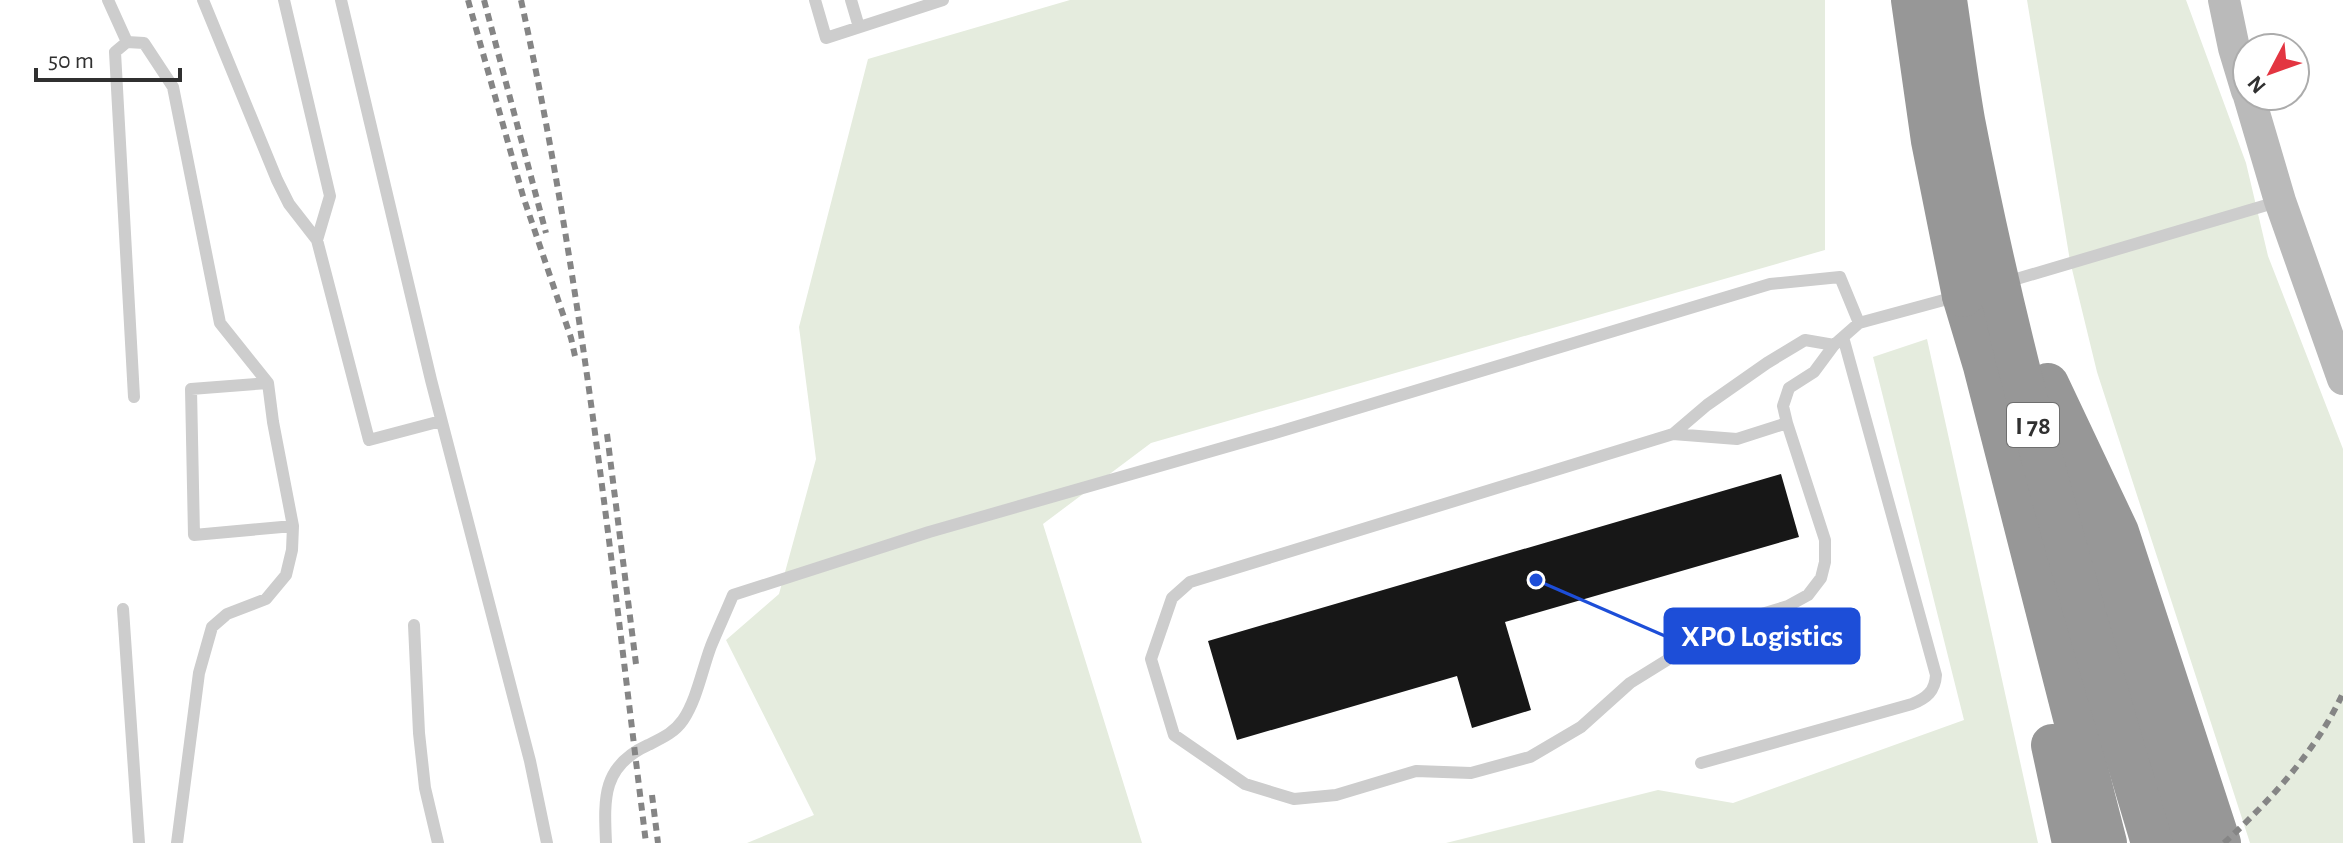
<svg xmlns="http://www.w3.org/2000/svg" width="2343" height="843" font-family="'Alegreya Sans',sans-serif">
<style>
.green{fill:#e5ecde}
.building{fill:#171717}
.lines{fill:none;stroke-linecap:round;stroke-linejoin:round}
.service{stroke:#cdcdcd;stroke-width:12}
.secondary{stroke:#bababa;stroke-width:32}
.motorway{stroke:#979797;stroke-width:42}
.rail{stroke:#858585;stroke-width:6;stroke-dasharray:8 6;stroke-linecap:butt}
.motorway-bridge{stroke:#979797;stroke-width:42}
.labels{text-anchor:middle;stroke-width:8;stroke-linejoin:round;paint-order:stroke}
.shield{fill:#fff;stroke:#6e6e6e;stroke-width:2}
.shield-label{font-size:26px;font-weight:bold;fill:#303030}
.leader{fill:none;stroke:#1d4ed8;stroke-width:3}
.callout-dot{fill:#1d4ed8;stroke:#fff;stroke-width:3}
.callout{fill:#1d4ed8;stroke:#1d4ed8;stroke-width:3}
.callout-label{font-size:30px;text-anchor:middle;font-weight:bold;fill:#fff}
</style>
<rect width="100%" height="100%" fill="#fff"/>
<path class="green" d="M1070,0h755v250l-674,193 -108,81 99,319h-395l67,-28 -88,-175 53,-46 37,-135 -17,-132 69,-268z
M2027,0h159l60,163 22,93 75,193v394h-93l-153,-471 -27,-111z
M1927,339l111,504h-592l212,-53 75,13 231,-83 -91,-363z"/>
<path class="building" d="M1781,474l18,63 -294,85 26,88 -59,18 -15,-52 -220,64 -29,-99z"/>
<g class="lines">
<path class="service" d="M108,0l19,42
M203,0l74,180 12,24 28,36 52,200 72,-19
M284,0l46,196 -13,44
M341,0l90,380 99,381 17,82
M815,0l11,38 117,-38
M851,0l8,27
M2003,283l274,-81
M1834,345l-29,-5 -38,23 -60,42 -34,29 -483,148 -18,16 -21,61 23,76 71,49 49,15 42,-4 80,-24 55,2 59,-16 51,-30 49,-44 92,-57 66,-20 20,-11 13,-17 4,-16v-22l-38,-117 -4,-17 6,-18 25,-16 20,-27 25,-22 96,-26
M134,397l-19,-345 12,-10 17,1 29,44 47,236 48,60
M1673,434l64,5 50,-16
M123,609l16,234
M414,625l5,108 6,55 13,55
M1701,763l211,-59c15,-6 23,-13 24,-29l-93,-338
M177,843l22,-170 13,-46 15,-13 39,-15 20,-24 6,-25 1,-24 -20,-104 -5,-39 -77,6 3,146 99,-9
M606,843c-2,-45 -4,-77 42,-98 14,-7 26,-12 35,-25 14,-21 19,-50 28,-74 7,-17 15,-34 22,-51l196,-63 346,-99 495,-149 70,-7 19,46"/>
<path class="secondary" d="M2224,0l10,48 13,43
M2249,96l31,105 63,178"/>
<path class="motorway" d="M1963,296l21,70 122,477
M2048,384l70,148 102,311
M2072,480l107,363
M2052,745l21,98"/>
<path class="rail" d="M468,0l55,196 48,142 4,18
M484,0l62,233
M521,0c61,278 90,561 125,843
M607,434l29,230
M652,795l6,48
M2224,843c46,-42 93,-93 119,-150"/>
<path class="motorway-bridge" d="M1912,0l20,141 31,155
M1946,0c6,40 11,80 18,120 47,245 117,485 188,723"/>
</g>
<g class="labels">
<rect class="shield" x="2007" y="403" width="52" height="44" rx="6"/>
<g class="shield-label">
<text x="2033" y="434">I 78</text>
</g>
</g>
<path class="leader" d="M1536 580L1665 636"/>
<circle class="callout-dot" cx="1536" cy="580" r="8"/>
<rect class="callout" x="1665" y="609" width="194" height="54" rx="8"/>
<g class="callout-label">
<text x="1762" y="646">XPO Logistics</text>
</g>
<g transform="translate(2271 72) rotate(229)"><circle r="38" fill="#ffffff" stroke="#acacac" stroke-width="2"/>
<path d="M0-6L14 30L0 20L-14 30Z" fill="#e33541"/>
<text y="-12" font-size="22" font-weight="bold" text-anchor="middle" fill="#303030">N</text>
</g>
<path d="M36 68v12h144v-12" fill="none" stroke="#303030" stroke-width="4"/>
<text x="48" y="68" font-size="24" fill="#303030" stroke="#ffffff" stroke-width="6" paint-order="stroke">50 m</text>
</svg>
